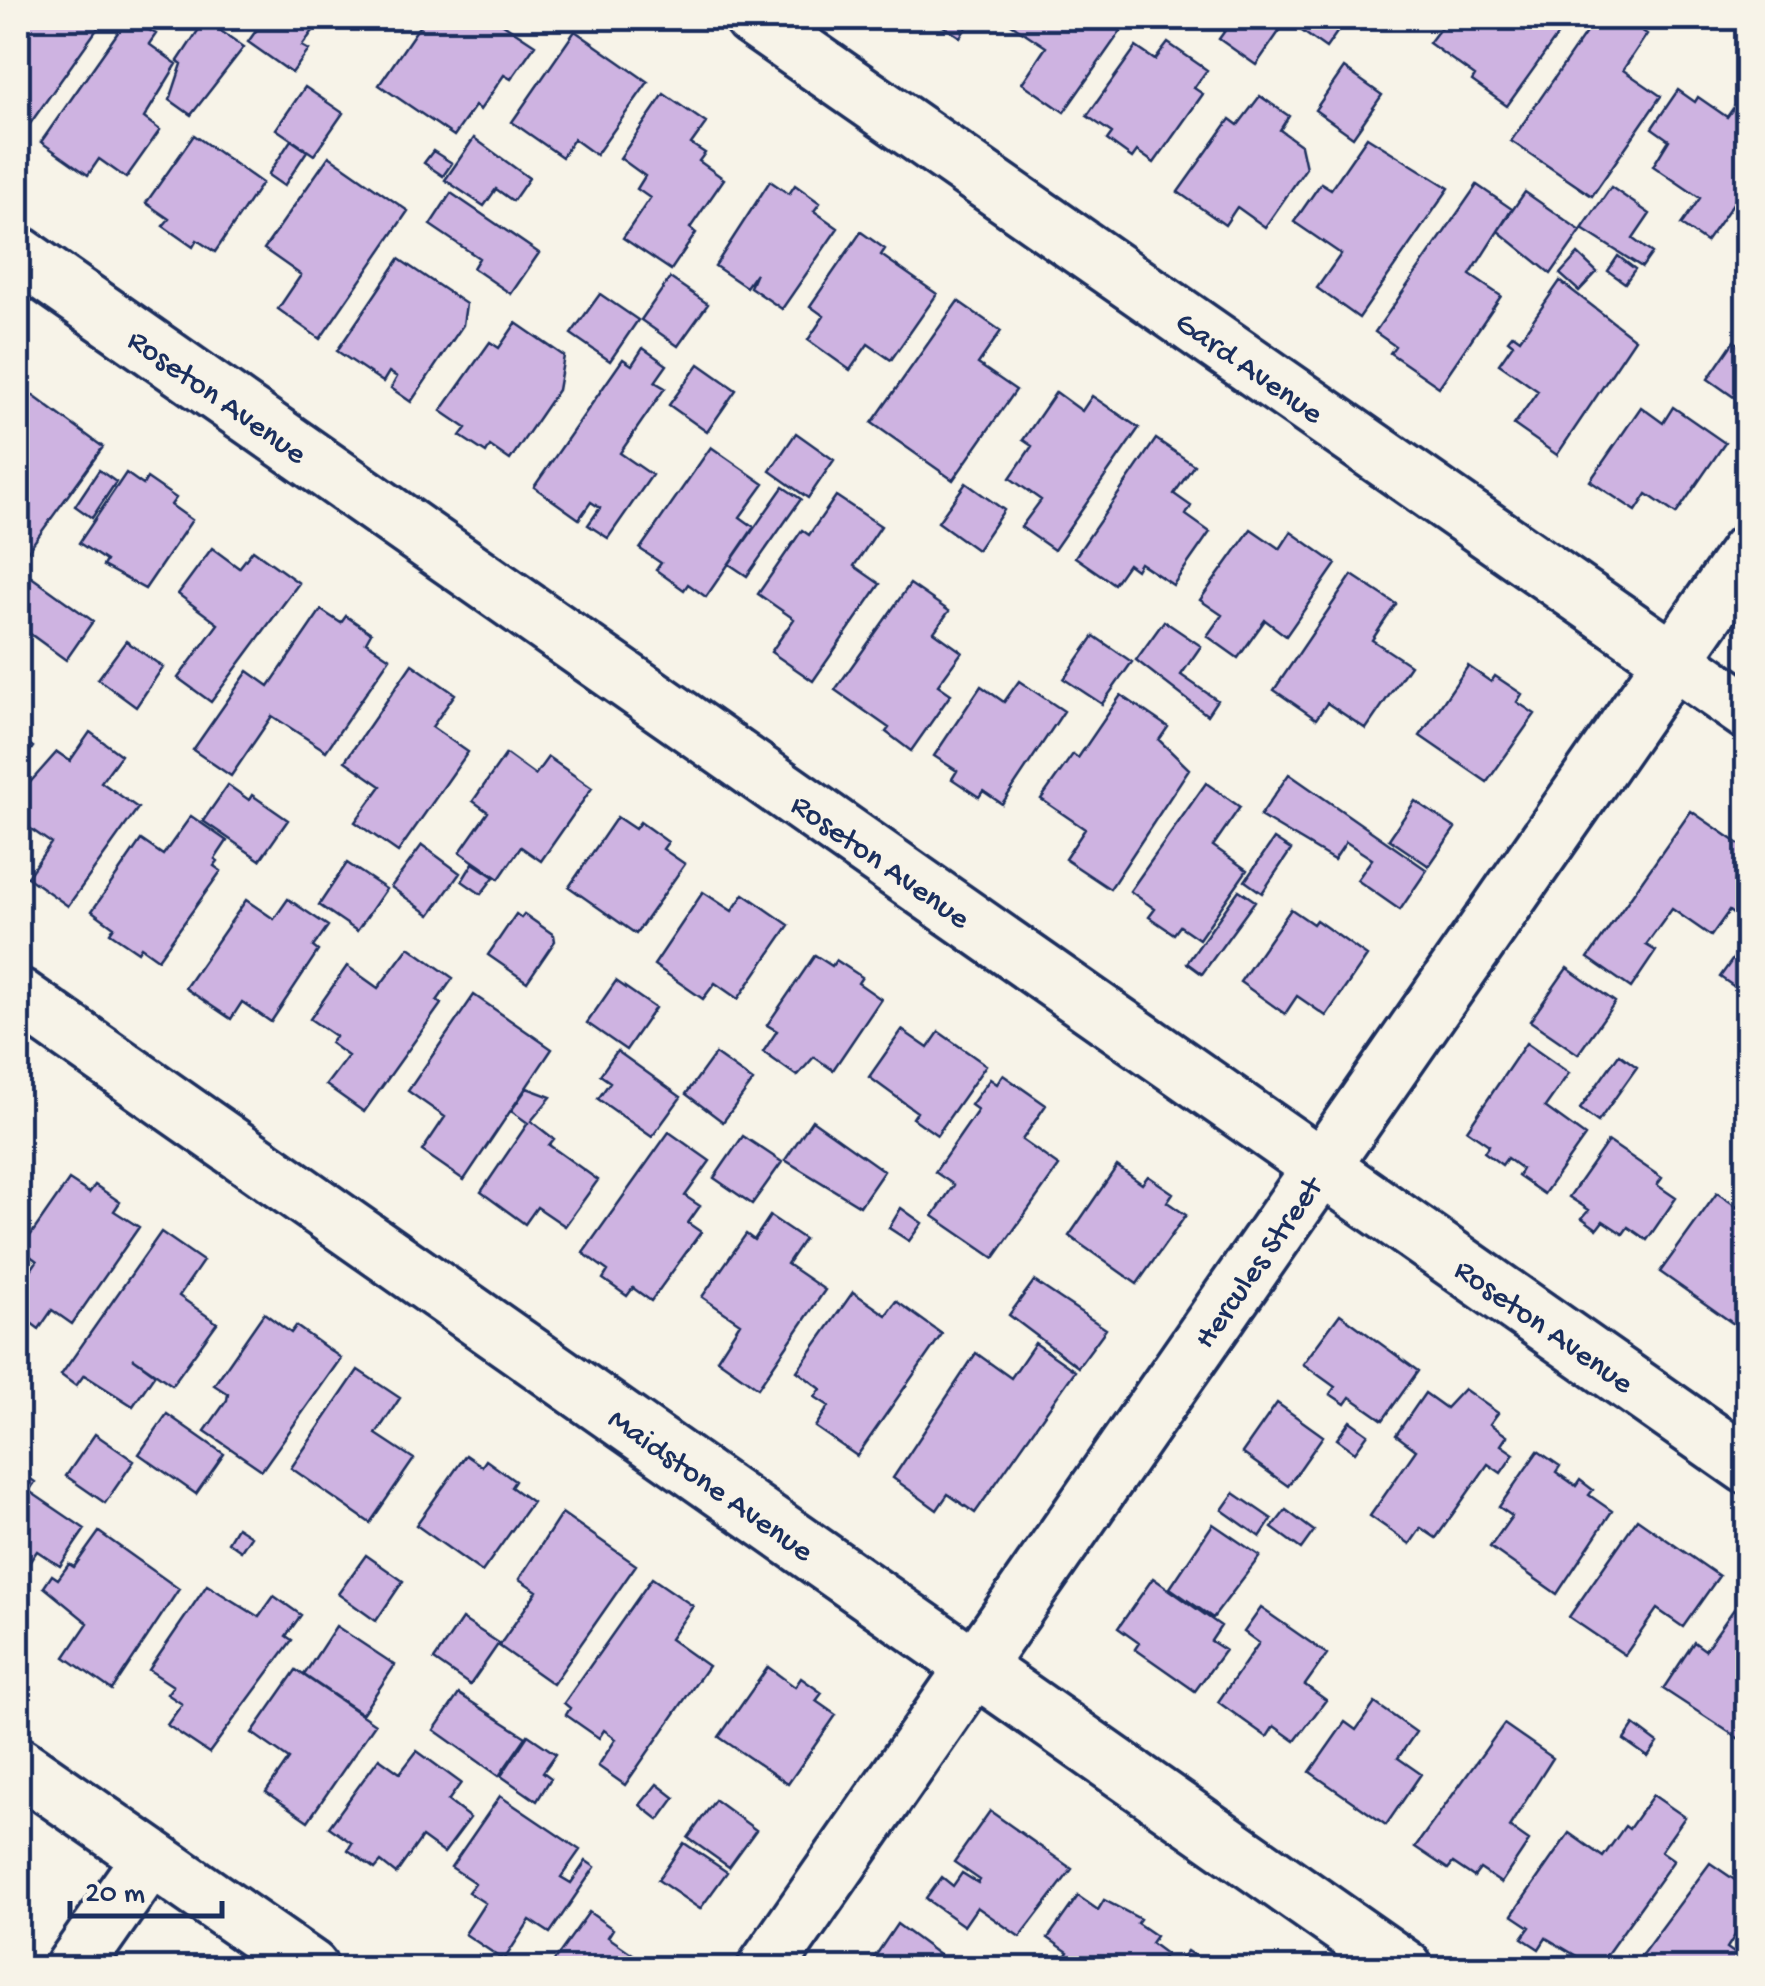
<svg xmlns="http://www.w3.org/2000/svg" width="1765" height="1986" font-family="'Gochi Hand',sans-serif">
<style>
.building{fill:#ceb3e1;stroke:#1b2f5e;stroke-width:2.5}
.lines{fill:none;stroke-linecap:round;stroke-linejoin:round}
.street-casing{stroke:#1b2f5e;stroke-width:62}
.street{stroke:#f7f3e8;stroke-width:55}
.labels{text-anchor:middle;stroke-width:9;stroke-linejoin:round;paint-order:stroke}
.street-label{font-size:32px;fill:#1b2f5e;stroke:#f7f3e8}
</style>
<rect width="100%" height="100%" fill="#f7f3e8"/>
<filter id="ink" filterUnits="userSpaceOnUse"><feTurbulence type="fractalNoise" baseFrequency=".01" numOctaves="2"/><feDisplacementMap in="SourceGraphic" scale="20" xChannelSelector="R" yChannelSelector="G"/><feConvolveMatrix kernelMatrix="1 2 1 2 8 2 1 2 1" color-interpolation-filters="sRGB"/></filter>
<g filter="url(#ink)">
<path class="building" d="M18,18h87l-78,110 -9,-6z
M128,18l28,16 -7,10 28,20 -33,54 16,12 -34,48 -27,-19 -11,16 -47,-33z
M265,18h35l15,10 -13,18 7,4 -17,23 -44,-31z
M425,18h69l41,27 -24,34 -7,-4 -24,35 -5,-4 -21,30 -75,-51z
M931,18h42l-13,19z
M1011,18h119l-66,94 -42,-29 24,-36 -38,-25z
M1234,18h38l11,8 -27,39 -37,-26z
M1292,18h55l-21,30 -37,-26z
M1448,18h122l-63,88 -35,-25 3,-5 -46,-33z
M1596,18h26l25,16 -24,36 38,26 -69,100 -81,-55z
M205,20l39,27 -53,68 -21,-15 12,-36 -4,-3z
M575,31l73,51 -52,73 -22,-16 -12,18 -50,-35z
M1168,43l39,27 -13,18 9,6 -49,69 -17,-12 -5,7 -25,-18 5,-7 -25,-17 49,-69 19,13z
M1344,68l38,27 -29,42 -38,-27z
M305,87l38,26 -29,42 -38,-26z
M1678,90l17,12 3,-5 29,20 12,-17 9,6v76l-42,60 -25,-17 19,-27 -47,-32 16,-26 -17,-12z
M664,94l42,29 -15,21 14,9 -6,8 25,18 -34,49 6,5 -25,37 -48,-32 27,-40 -13,-9 8,-13 -25,-18z
M1260,96l29,20 -9,14 21,15 5,23 -41,59 -28,-20 -12,18 -47,-33 52,-73 8,6z
M194,135l68,48 -47,69 -18,-12 -4,7 -30,-21 6,-7 -23,-16z
M1367,137l82,51 -90,130 -42,-30 24,-34 -47,-32 27,-39 10,6z
M474,138l55,40 -16,23 -17,-12 -12,17 -39,-26z
M291,140l16,11 -23,35 -16,-11z
M433,151l19,12 -9,13 -19,-13z
M329,156l79,55 -88,128 -42,-30 23,-34 -37,-26z
M770,181l19,13 6,-9 25,18 -6,8 24,17 -56,81 -32,-22 6,-14 -10,14 -31,-21z
M1477,185l35,24 -42,66 31,21 -62,91 -49,-34 5,-7 -20,-14z
M1611,187l39,27 -17,25 19,14 -10,14 -60,-38z
M1525,192l56,39 -30,43 -53,-43z
M451,193l88,60 -28,41 -38,-26 6,-10 -49,-33z
M861,232l24,17 -4,6 56,39 -46,66 -23,-16 -18,26 -42,-30 16,-24 -14,-10z
M1578,254l19,18 -18,19 -19,-17z
M1618,256l17,13 -10,14 -17,-12z
M399,259l67,45 -3,21 -52,77 -20,-14 6,-11 -8,-5 -6,10 -46,-31z
M670,278l38,26 -30,42 -37,-26z
M1560,281l75,58 -78,116 -43,-30 24,-34 -39,-27 14,-20 -5,-4 5,-6 7,5z
M600,294l38,26 -28,41 -39,-27z
M958,301l43,30 -23,33 38,26 -63,90 -81,-57z
M516,323l48,33 -6,34 -48,70 -20,-14 -4,7 -26,-17 6,-8 -25,-17 49,-69 9,6z
M1734,341l14,10v56l-40,-28z
M643,348l24,17 -12,17 10,6 -45,65 32,22 -44,63 -20,-13 12,-17 -9,-6 -12,17 -45,-32 89,-128 9,6z
M699,364l37,26 -29,42 -38,-27z
M28,392l75,55 -84,116 -1,-157z
M1056,392l26,19 10,-15 47,32 -85,122 -33,-23 20,-27 -31,-22 22,-32 -9,-6z
M1641,407l22,16 10,-16 52,36 -49,71 -29,-20 -11,17 -46,-30z
M796,433l38,27 -26,38 -38,-27z
M1156,439l38,26 -20,29 17,12 -5,9 24,17 -37,53 -33,-22 -4,7 -8,-6 -14,20 -39,-27z
M711,447l53,37 -24,33 14,10 -48,70 -18,-13 -4,6 -28,-20 5,-7 -21,-14z
M99,470l17,12 -24,36 -17,-12z
M126,473l17,12 4,-7 29,20 -5,7 21,15 -47,69 -42,-23 3,-5 -27,-18z
M966,483l38,27 -27,40 -39,-28z
M783,487l18,12 -54,77 -18,-12z
M836,496l45,30 -27,40 26,18 -67,97 -42,-29 23,-33 -36,-25 44,-64 7,5z
M1251,529l29,20 11,-17 45,32 -50,72 -21,-16 -27,38 -31,-22 15,-21 -22,-15z
M212,548l27,20 14,-18 46,33 -88,119 -33,-24 40,-54 -40,-30z
M23,571l70,50 -27,39 -48,-35v-45z
M1352,575l44,29 -24,36 38,25 -44,64 -39,-26 -11,16 -42,-29z
M910,584l39,27 -15,21 28,20 -24,33 13,9 -40,57 -25,-19 3,-4 -54,-38z
M321,610l20,13 5,-7 25,17 -5,9 24,16 -64,93 -54,-35 -41,60 -38,-26 55,-79 21,15z
M1164,621l37,25 -20,29 36,25 -10,15 -71,-55z
M1094,636l38,26 -30,42 -38,-25z
M126,641l37,26 -27,40 -38,-28z
M412,664l43,30 -23,33 36,25 -70,100 -43,-30 26,-36 -36,-25z
M1468,666l23,16 4,-6 27,18 -5,8 18,12 -48,68 -67,-46z
M1019,681l45,30 -62,93 -19,-13 -4,6 -27,-18 5,-8 -23,-15 47,-70 23,16z
M1121,695l47,32 -9,13 30,29 -79,120 -45,-30 20,-30 -44,-30 32,-45 5,4z
M90,732l31,23 -20,27 37,26 -70,98 -41,-29 24,-34 -33,-23v-24l39,-44 13,9z
M18,736l15,11 -15,22z
M506,754l29,21 13,-18 44,31 -51,73 -20,-14 -22,32 -39,-27 28,-40 -15,-11z
M1289,774l138,96 -27,40 -43,-30 15,-21 -26,-17 -12,18 -74,-44z
M1206,783l34,24 -27,39 34,24 -48,69 -19,-13 -6,8 -25,-17 6,-8 -25,-18z
M228,785l21,15 3,-5 36,25 -28,40 -57,-39z
M1415,801l40,27 -26,38 -40,-27z
M1691,811l57,39v54l-10,14 -9,-7 -18,25 -39,-27 -26,36 10,6 -25,37 -43,-30z
M191,816l36,25 -12,18 3,2 -4,5 7,5 -63,88 -17,-12 -3,5 -28,-19 4,-6 -22,-16 49,-71 22,15z
M617,817l18,12 5,-7 28,20 -5,7 22,15 -49,70 -67,-47z
M1274,839l17,11 -29,43 -17,-12z
M422,845l38,28 -30,42 -39,-28z
M347,863l39,26 -29,42 -38,-26z
M473,863l21,14 -13,17 -19,-13z
M1239,890l16,11 -53,73 -15,-11z
M703,892l29,19 12,-17 45,31 -51,74 -23,-16 -12,16 -49,-34z
M288,899l40,27 -15,21 5,4 -47,71 -29,-20 -11,17 -46,-31 61,-88 28,19z
M1291,909l22,15 3,-4 51,36 -41,60 -29,-20 -12,18 -45,-32z
M516,914l5,4 3,-4 30,21 1,6 -28,41 -39,-27z
M1748,938v58l-28,-19z
M409,947l44,31 -16,23 4,3 -77,108 -38,-27 22,-29 -18,-13 5,-7 -25,-17 37,-53 31,22z
M815,955l17,11 4,-6 26,17 -4,6 23,16 -48,71 -19,-13 -17,19 -34,-24 14,-21 -10,-6z
M1567,968l48,34 -37,52 -48,-33z
M616,981l39,27 -29,42 -39,-27z
M474,995l78,54 -88,131 -42,-29 23,-34 -37,-26z
M902,1030l26,18 11,-16 47,33 -49,70 -24,-17 4,-6 -48,-35z
M1526,1043l43,30 -24,34 40,29 -41,58 -26,-18 4,-7 -15,-11 -5,7 -18,-13 5,-7 -22,-15z
M617,1051l64,46 -29,40 -54,-38 12,-17 -10,-7z
M715,1054l38,27 -30,41 -37,-28z
M1619,1054l18,13 -39,55 -18,-13z
M1003,1075l43,30 -24,35 37,26 -65,92 -61,-42 21,-31 -19,-13 43,-62 -7,-5 19,-26 7,5z
M527,1088l24,9 -20,24 23,18 -5,6 49,35 -33,46 -28,-19 -12,17 -44,-32 47,-69 -17,-12z
M812,1120l72,51 -24,35 -75,-46z
M669,1132l41,29 -25,35 15,10 -12,17 13,9 -50,69 -18,-13 -6,8 -24,-17 5,-8 -25,-18z
M743,1136l39,26 -30,42 -38,-26z
M1608,1141l54,37 -5,7 19,13 -29,42 -19,-13 -5,7 -20,-13 -6,8 -15,-11 7,-8 -20,-13z
M1117,1166l25,18 6,-8 25,17 -6,9 19,13 -49,69 -68,-48z
M69,1180l20,13 6,-8 25,17 -6,9 25,16 -67,97 -20,-14 -13,19 -21,-16v-24l19,-28 -16,-12z
M1717,1193l31,21v107l-7,8 -81,-57z
M901,1208l21,15 -13,18 -20,-13z
M770,1216l34,23 -17,25 38,26 -67,98 -41,-29 23,-36 -38,-26 44,-63 8,6z
M161,1232l42,29 -24,35 38,27 -45,62 -39,-27 22,16 -22,32 -49,-31 -8,11 -15,-11z
M1034,1281l72,48 -28,38 -69,-52z
M853,1292l33,23 10,-14 46,33 -85,122 -42,-29 14,-21 -14,-9 6,-8 -24,-18z
M264,1313l27,20 5,-7 45,32 -79,112 -57,-39 22,-31 1,-6 -14,-9z
M1340,1314l78,57 -35,49 -33,-23 -5,7 -15,-10 5,-7 -32,-23z
M1035,1343l40,28 -100,142 -27,-19 -11,16 -44,-32 83,-125 35,25z
M358,1370l42,28 -24,36 38,25 -44,64 -79,-55z
M1464,1389l34,24 -8,11 17,12 -6,9 13,9 -13,19 -13,-9 -52,74 -15,-10 -11,16 -40,-28 46,-66 -20,-15 29,-42 21,15z
M1277,1403l46,33 -35,50 -46,-33z
M167,1414l57,40 -28,40 -57,-40z
M1350,1421l18,13 -13,18 -18,-13z
M95,1434l39,27 -29,42 -39,-27z
M1538,1451l22,15 -4,6 20,14 4,-6 13,10 -4,5 23,16 -55,83 -67,-47 22,-31 -13,-9z
M466,1455l16,11 4,-6 29,21 -4,6 21,15 -50,70 -66,-47z
M18,1470l17,12 -6,9 56,38 -25,37 -23,-15 -19,28z
M1234,1493l38,26 -12,18 -38,-27z
M1286,1510l28,21 -13,18 -29,-21z
M562,1513l74,52 -83,119 -54,-38 38,-55 -18,-12z
M1637,1519l82,57 -36,51 -26,-18 -32,46 -56,-38z
M1213,1524l47,32 -47,62 -43,-30z
M237,1527l14,9 -10,15 -13,-9z
M99,1532l80,57 -67,101 -47,-33 23,-34 -44,-36 8,-12 6,4 11,-15 5,3z
M366,1555l37,26 -27,40 -38,-27z
M652,1578l41,28 -23,33 38,27 -83,119 -27,-19 18,-27 -12,-9 -5,8 -33,-23 4,-7 -6,-5z
M1153,1578l68,48 -10,15 14,9 -30,41 -60,-42 4,-6 -21,-15z
M207,1585l52,32 15,-21 27,19 -15,21 6,4 -83,113 -42,-28 15,-21 -15,-10 6,-8 -24,-16z
M1261,1608l66,46 -22,31 21,15 -31,41 -21,-15 -7,11 -49,-35 41,-59 -15,-11z
M1734,1609l14,10 -1,125 -84,-55 31,-47 11,8z
M462,1619l37,24 -29,42 -36,-25z
M336,1626l59,39 -33,49 -58,-39z
M768,1667l27,20 6,-9 21,15 -6,8 20,14 -48,69 -69,-47z
M296,1670l79,54 -67,97 -42,-29 23,-33 -37,-26z
M459,1694l67,43 -27,39 -65,-46z
M1375,1703l41,29 -18,26 23,16 -35,51 -76,-53 35,-50 11,8z
M1504,1724l49,34 -44,69 20,14 -28,42 -21,-14 -6,8 -21,-14 -5,6 -33,-22z
M1634,1725l24,18 -10,14 -24,-17z
M528,1735l28,19 -13,18 8,6 -14,23 -36,-25z
M417,1751l44,32 -13,18 22,17 -26,35 -22,-16 -26,37 -15,-12 -6,7 -27,-19 4,-7 -23,-16 50,-69 21,15z
M657,1784l18,14 -16,22 -19,-15z
M1653,1795l32,22 -24,34 13,9 -77,108 -51,-30 -7,11 -17,-11 8,-11 -18,-12 57,-82 34,24 22,-31 4,3z
M500,1796l80,54 -19,27 10,6 15,-22 9,6 -45,66 -20,-13 -26,40 -39,-26 20,-31 -17,-11 7,-9 -24,-16z
M715,1800l41,30 -27,37 -41,-29z
M990,1811l82,58 -52,68 -43,-30 -13,19 -38,-27 16,-22 11,9 9,-13 16,10 2,-3 -26,-18z
M684,1843l43,29 -27,37 -42,-29z
M1710,1863l38,26v26l-21,33 17,12 -6,8h-106z
M1078,1896l20,14 6,-10 36,19 -3,4 19,13 -5,7 15,11 -10,14h-85l-8,-8 5,-8 -20,-14z
M589,1912l24,17 -5,8 45,31h-104z
M897,1924l42,31 -10,13h-53l-6,-4z
M1187,1951l26,17h-40z"/>
<g class="lines">
<g class="street-casing">
<g id="street">
<path id="s1" d="M752,18l996,694"/>
<path id="s2" d="M18,254l1730,1212"/>
<path id="s3" d="M18,996l1386,972"/>
<path d="M18,1765l292,203"/>
<path d="M73,1968l77,-110"/>
<path id="s4" d="M766,1968l982,-1416"/>
</g>
</g>
<use href="#street" class="street"/>
</g>
</g>
<g class="labels">
<g class="street-label">
<text dy="11" stroke="none"><textPath href="#s1" startOffset="608">Gard Avenue</textPath></text>
<text dy="11" stroke="none"><textPath href="#s2" startOffset="245">Roseton Avenue</textPath></text>
<text dy="11" stroke="none"><textPath href="#s2" startOffset="1055">Roseton Avenue</textPath></text>
<text dy="11" stroke="none"><textPath href="#s4" startOffset="860">Hercules Street</textPath></text>
<text dy="11" stroke="none"><textPath href="#s2" startOffset="1865">Roseton Avenue</textPath></text>
<text dy="11" stroke="none"><textPath href="#s3" startOffset="848">Maidstone Avenue</textPath></text>
</g>
</g>
<rect width="1765" height="1986" fill="none" stroke="#f7f3e8" stroke-width="60"/>
<rect x="30" y="30" width="1705" height="1926" fill="none" stroke="#1b2f5e" stroke-width="4" filter="url(#ink)"/>
<path d="M70 1901v15h152v-15" fill="none" stroke="#1b2f5e" stroke-width="5"/>
<text x="85" y="1901" font-size="30" fill="#1b2f5e" stroke="#f7f3e8" stroke-width="8" paint-order="stroke">20 m</text>
</svg>
